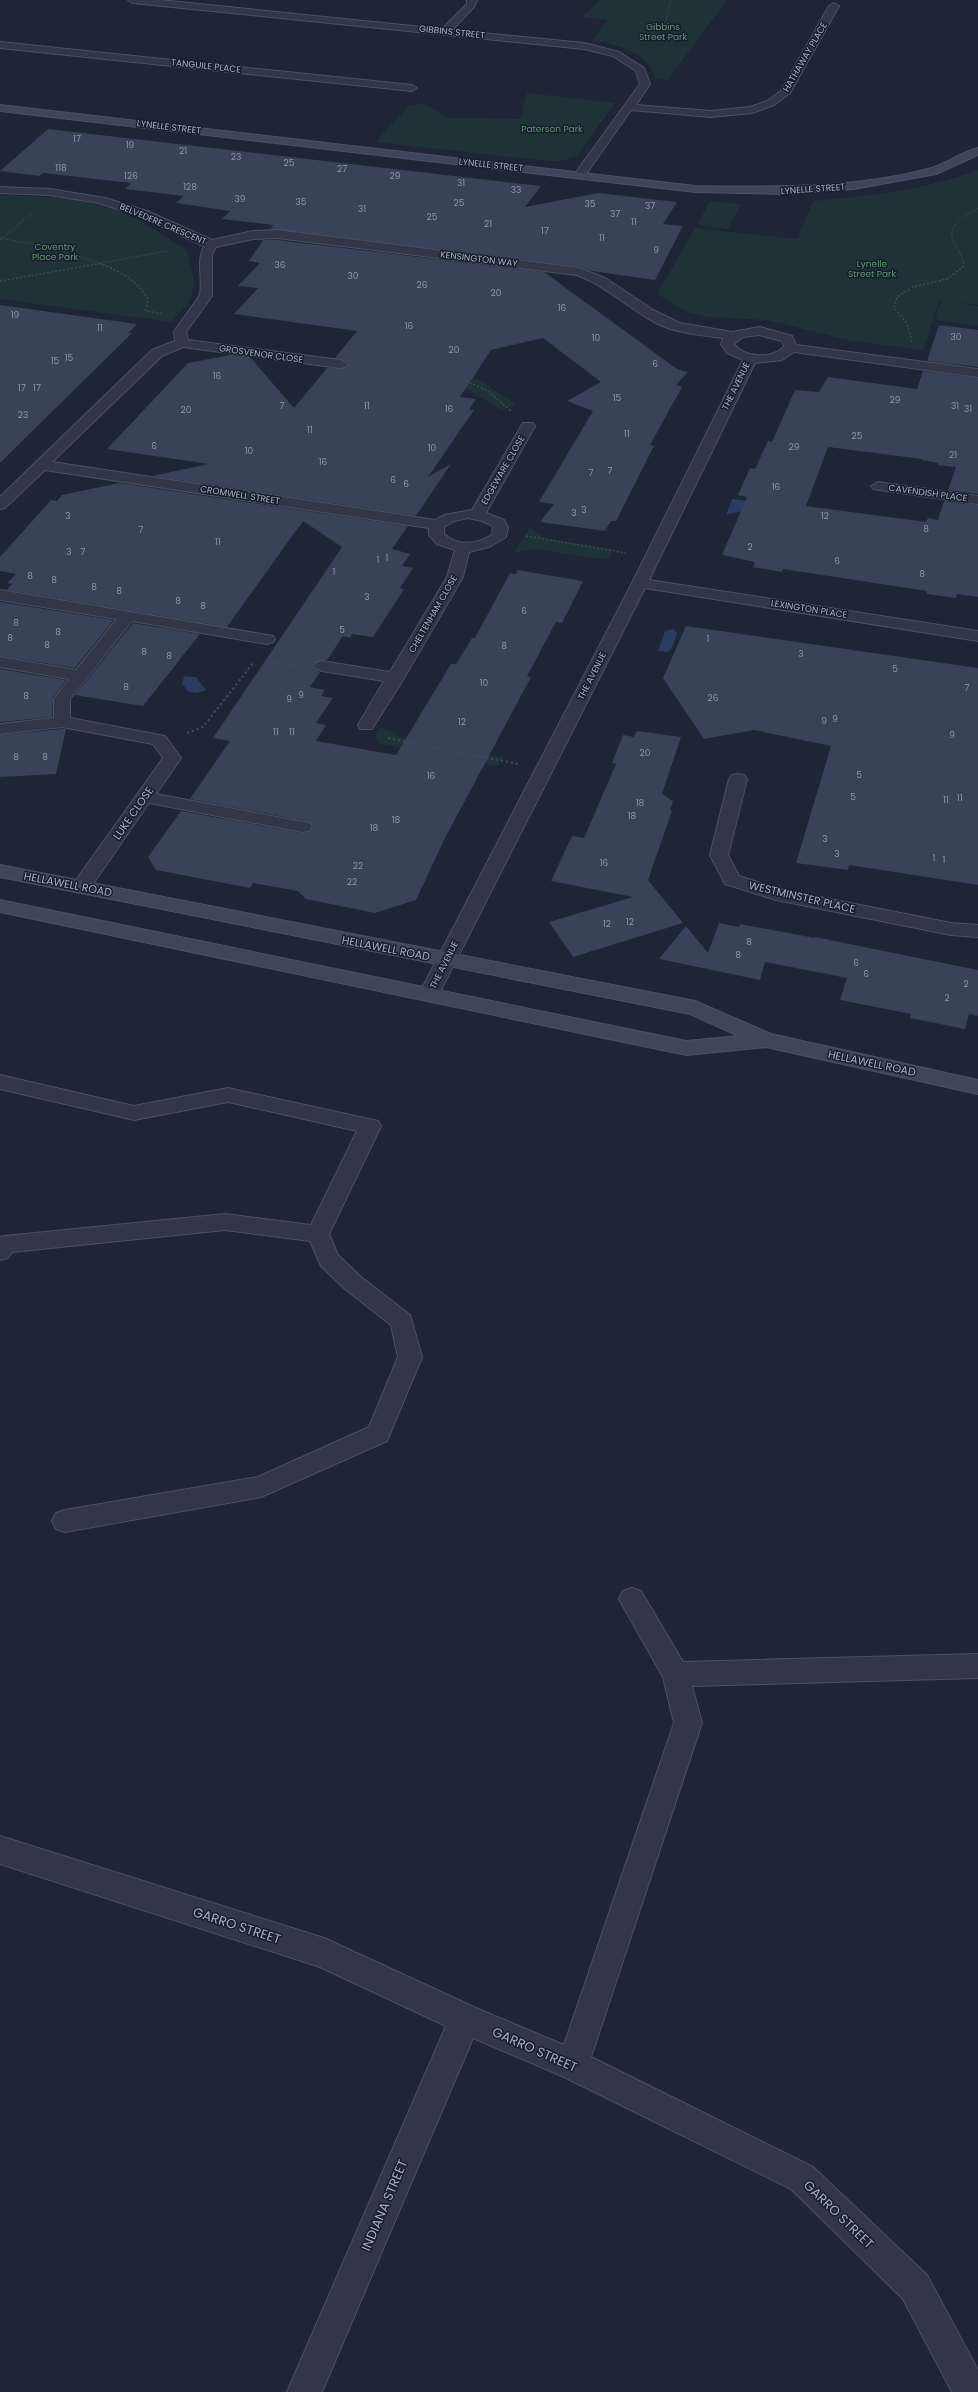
<svg xmlns="http://www.w3.org/2000/svg" width="978" height="2392" font-family="Poppins,sans-serif">
<style>
.green{fill:#1f3238}
.water{fill:#2c3c5f}
.building{fill:#384258}
.lines{fill:none;stroke-linecap:round;stroke-linejoin:round}
.street-casing{stroke:#4b5263;stroke-width:2}
.secondary-casing{stroke:#4b5263;stroke-width:2}
.path-far2{stroke:#394e53;stroke-width:1;stroke-dasharray:1.5 1.5;stroke-linecap:butt}
.path-far1{stroke:#394e53;stroke-width:1.5;stroke-dasharray:2 2;stroke-linecap:butt}
.path{stroke:#394e53;stroke-width:2;stroke-dasharray:2.5 2.5;stroke-linecap:butt}
.street{fill:#313748;fill-rule:evenodd}
.secondary{fill:#3e465b;fill-rule:evenodd}
.labels{text-anchor:middle;stroke-width:3;stroke-linejoin:round;paint-order:stroke}
.far-park-label{font-size:9px;fill:#609773;stroke:#161d2c}
.far-street-label{font-size:9px;fill:#aab1c5;stroke:#161d2c}
.number-label{font-size:9px;fill:#8e95aa}
.street-label{font-size:11px;fill:#aab1c5;stroke:#161d2c}
.near-street-label{font-size:13px;fill:#aab1c5;stroke:#161d2c}
</style>
<rect width="100%" height="100%" fill="#1d2537"/>
<path class="green" d="M601,0h126l-59,80 -13,-2c-8,-28 -38,-32 -63,-38l16,-20 -27,-3z
M527,93l88,10 -38,53 -15,5h-15l-172,-19 35,-37 15,-1 23,14 72,1z
M978,170v135l-39,-4 -16,49 -71,-9 -86,-21 -58,-3 -21,-5 -30,-18 38,-66 102,11 16,-38c56,-5 112,-11 165,-31z
M0,195c32,1 74,2 104,11 30,8 58,28 83,45 10,36 12,45 -16,71l-171,-23z
M710,201l31,3 -13,25 -31,-4z
M941,301l37,5v20l-38,-5 -5,-3z
M378,366l100,13 38,25 -15,6 -37,-23z
M530,527l14,11 70,11 -6,11 -75,-11 -19,4z
M380,728l12,3 7,6 104,20 -5,9 -120,-23 -3,-8z"/>
<path class="water" d="M732,499l29,4 -11,6 -24,6z
M673,629l4,4 -5,15 -4,4 -10,-1 7,-20z
M184,676l12,1 10,13 -9,3 -8,-1 -7,-8z"/>
<path class="building" d="M48,129l493,57 -16,21 73,-14 79,9 -14,22 20,2 -28,54 -63,-9 -13,-4 -308,-38 2,-4 -51,-6 8,-8 -54,-8 8,-7 -59,-7 6,-6 -88,-10 -4,3 -39,-5z
M263,240h14l267,32 133,97 11,3 -12,13 6,2 -32,58 4,1 -38,75h-5l-6,10 -65,-9 14,-18 -15,-2 54,-91 -26,-10 34,-19 -58,-44 -52,12 -31,47 16,2 -7,11h5l-46,67 23,-13 -35,52 -264,-40 57,-12 -102,-15 81,-86 42,-8 20,2 44,51 33,-40h19l2,-5 -13,-5 22,-27 -123,-17 24,-26 -20,-2 22,-23 -11,-2z
M0,305l137,19 -9,9h4l-132,130z
M939,325l39,5v37l-51,-6z
M923,371l55,7v116l-30,-4 8,-23 -19,-2 1,-2 -16,-3v-1l-94,-12 -22,59 120,16 2,-4 10,2 6,-19 34,4v92l-21,-3 -1,4 -29,-4v-3l-144,-22 -1,3 -29,-5 2,-5 -33,-7 25,-58 -9,-2 12,-27 5,1 13,-28 4,1 23,-52 24,2 9,-15 89,12z
M119,483l289,43 -16,23 18,5 -8,12 11,2 -13,20 4,1 -31,48 -21,-3 -2,4 -7,-2 -16,24h-5l-9,5 2,5 5,2 -10,15 15,3 -4,6 12,2 -17,25 10,2 -10,16 80,14 55,-91h5l16,-26h3l35,-65 5,1 3,-4 65,11 -21,42 -6,-1 -29,54 4,1 -86,161 -29,62 -41,13 -69,-14 -8,-8 -45,-8 -3,5 -94,-18 -8,-13 33,-46 122,22 6,-1 4,-4 -4,-6 -119,-23 40,-58 -17,-3 129,-191 -39,-26 -76,106 -220,-37 5,-6 -5,-1 9,-9 -16,-3v-14l51,-57 6,1 5,-6z
M0,602l114,18 -39,48 -75,-12z
M133,623l67,11 -57,72 -68,-11z
M686,626l292,42v217l-129,-20 -1,5 -52,-7 35,-117 -77,-16 -50,9 -41,-61z
M0,669l66,11 -13,18 -1,19 -52,5z
M62,729h4l-10,45 -56,3v-42z
M637,731l44,6 -19,57 11,7 -3,9 2,1 -24,69 35,43 -110,34 -24,-35 84,-25 -82,-16 21,-45 12,2 32,-74 -4,-1 11,-28 11,2z
M719,923l20,4 1,-3 75,14v-1l163,33v46l-9,-2 -4,15 -55,-11 1,-4 -71,-14 7,-22 -82,-16 -5,18 -101,-21 27,-33 22,27z"/>
<g class="lines">
<g class="street-casing">
<path id="street" d="M128,0h32l282,29 25,-25v-4h10l-3,7 -22,23 132,13 35,9 25,16 6,16 -14,21 75,6 39,-4 17,-6 14,-10 48,-85 5,-3 5,3 -49,87 -16,12 -22,8 -41,4 -80,-7 -47,67 -4,1 -6,-3 66,-91 -4,-13 -23,-15 -29,-7 -451,-46z
M0,42l412,43 5,3 -5,3 -412,-43z
M0,187l50,2 55,9 42,13 65,29 41,-9 24,-1 302,38 26,10 48,32 27,13 52,9 28,-5 32,9 4,9 182,24v8l-184,-25 -12,8 -27,3 -106,217 329,51v10l-333,-53 -206,406 -3,5 -7,2 -7,-2 -3,-5 213,-411 111,-223 -16,-7 -6,-9 2,-6c-24,-3 -48,-5 -69,-16 -27,-15 -48,-36 -77,-47l-300,-37 -24,1 -37,8 -4,7v42l-26,36 2,8 152,20 7,4 -2,3 -5,1 -157,-21 -21,9 -110,106 383,58 9,-5 28,-5 51,-87h10l2,3 -49,87 18,7 4,8 -2,9 -17,10 -20,5 -6,25 -59,101 -32,51h-12l-2,-4 26,-44 -62,-10 -6,-2 -2,-3 2,-3 6,-2 68,11 57,-95 8,-27 -18,-6 -8,-9v-7l-384,-58 -40,38 -5,1v-12l152,-147 23,-9 -1,-9c4,-8 25,-33 26,-38 3,-17 -4,-33 4,-48l-65,-30 -40,-13 -49,-8 -50,-2zM759,335l23,6 2,6c-13,12 -39,11 -50,-3l9,-7zM468,518l14,3 11,5 -1,9c-15,9 -34,12 -48,-1v-7l10,-6z
M878,482l100,14v8l-105,-15 -2,-3z
M0,590l273,46 2,3 -2,3 -6,2 -135,-23 -62,78v19l95,18 16,22 -25,36 147,28 6,1 3,4 -3,4 -6,1 -154,-29 -61,88 -7,2 -7,-2 -2,-4 2,-4 89,-125 -10,-14 -91,-17 -62,7v-10l54,-6v-19l15,-20 -69,-12v-10l76,13 41,-51 -117,-19z
M738,774l6,1 3,4 -19,76 11,21 40,13 172,34 27,2v12l-27,-2 -175,-35 -51,-16 -15,-29 19,-76 3,-4z
M0,1075l134,31 94,-18 150,33 3,5 -52,108 9,21 23,22 49,38 12,42 -35,84 -126,56 -196,35 -9,-3 -4,-8 4,-8 9,-3 193,-33 111,-50 29,-70 -7,-32 -46,-36 -24,-23 -11,-25 -85,-11 -213,22 -4,6 -8,2v-23l5,-1 220,-22 86,11 46,-94 -129,-29 -94,18 -134,-31z
M632,1588l9,3 42,71 295,-8v24l-286,8 10,37 -111,334 222,110 114,108 51,95v22h-26l-49,-93 -112,-110 -229,-113 -89,-38 -151,354h-35l159,-366 -126,-59 -320,-103v-28l324,102 152,70 88,37 110,-322 -11,-46 -44,-78 4,-8z"/>
</g>
<g class="secondary-casing">
<path id="secondary" d="M0,105l695,81c78,1 157,3 233,-17 17,-4 32,-17 50,-21v7l-42,19 -82,15 -72,5 -87,-2 -695,-81z
M0,865l695,136 76,33 207,46v14l-212,-47 -80,8 -686,-143v-12l686,141 53,-5 -49,-22 -690,-137z"/>
</g>
<path class="path-far2" d="M639,42l26,-18 6,-24
M385,224l38,-45
M0,238l53,10 49,16
M0,240l32,-27
M97,264l70,-13
M964,264c-2,-8 -6,-14 -10,-21 -9,-18 11,-27 24,-35"/>
<path class="path-far1" d="M99,263c20,8 38,17 49,36l-2,12 18,3
M0,281l103,-18
M912,342l-5,-19 -13,-15 3,-11 16,-10 34,-8 17,-13v-3
M363,368l103,13 22,10 23,20
M526,536l100,17"/>
<path class="path" d="M273,663l27,2
M187,733l16,-6 51,-65
M388,738l130,26"/>
<use href="#street" class="street"/>
<use href="#secondary" class="secondary"/>
</g>
<g class="labels">
<g class="far-park-label">
<text x="663" y="30">Gibbins<tspan x="663" dy="10">Street Park</tspan></text>
<text x="552" y="132">Paterson Park</text>
<text x="55" y="250">Coventry<tspan x="55" dy="10">Place Park</tspan></text>
<text x="872" y="267">Lynelle<tspan x="872" dy="10">Street Park</tspan></text>
</g>
<g class="far-street-label">
<text transform="translate(452 32) rotate(6)" y="3">GIBBINS STREET</text>
<text transform="translate(805 57) rotate(-60)" y="3">HATHAWAY PLACE</text>
<text transform="translate(206 66) rotate(6)" y="3">TANGUILE PLACE</text>
<text transform="translate(169 127) rotate(7)" y="3">LYNELLE STREET</text>
<text transform="translate(491 165) rotate(6)" y="3">LYNELLE STREET</text>
<text transform="translate(813 189) rotate(-4)" y="3">LYNELLE STREET</text>
<text transform="translate(163 224) rotate(23)" y="3">BELVEDERE CRESCENT</text>
<text transform="translate(479 259) rotate(7)" y="3">KENSINGTON WAY</text>
<text transform="translate(261 354) rotate(8)" y="3">GROSVENOR CLOSE</text>
<text transform="translate(736 386) rotate(-64)" y="3">THE AVENUE</text>
<text transform="translate(503 470) rotate(-60)" y="3">EDGEWARE CLOSE</text>
<text transform="translate(928 493) rotate(8)" y="3">CAVENDISH PLACE</text>
<text transform="translate(240 495) rotate(9)" y="3">CROMWELL STREET</text>
<text transform="translate(809 609) rotate(9)" y="3">LEXINGTON PLACE</text>
<text transform="translate(433 614) rotate(-60)" y="3">CHELTENHAM CLOSE</text>
<text transform="translate(592 676) rotate(-63)" y="3">THE AVENUE</text>
<text transform="translate(444 965) rotate(-63)" y="3">THE AVENUE</text>
</g>
<g class="number-label">
<text x="77" y="142">17</text>
<text x="130" y="148">19</text>
<text x="183" y="154">21</text>
<text x="236" y="160">23</text>
<text x="289" y="166">25</text>
<text x="61" y="171">118</text>
<text x="342" y="172">27</text>
<text x="131" y="179">126</text>
<text x="395" y="179">29</text>
<text x="461" y="186">31</text>
<text x="190" y="190">128</text>
<text x="516" y="193">33</text>
<text x="240" y="202">39</text>
<text x="301" y="205">35</text>
<text x="459" y="206">25</text>
<text x="590" y="207">35</text>
<text x="650" y="209">37</text>
<text x="362" y="212">31</text>
<text x="615" y="217">37</text>
<text x="432" y="220">25</text>
<text x="634" y="225">11</text>
<text x="488" y="227">21</text>
<text x="545" y="234">17</text>
<text x="602" y="241">11</text>
<text x="656" y="253">9</text>
<text x="280" y="268">36</text>
<text x="353" y="279">30</text>
<text x="422" y="288">26</text>
<text x="496" y="296">20</text>
<text x="562" y="311">16</text>
<text x="15" y="318">19</text>
<text x="409" y="329">16</text>
<text x="100" y="331">11</text>
<text x="956" y="340">30</text>
<text x="596" y="341">10</text>
<text x="454" y="353">20</text>
<text x="69" y="361">15</text>
<text x="55" y="364">15</text>
<text x="655" y="367">6</text>
<text x="217" y="379">16</text>
<text x="22" y="391">17</text>
<text x="37" y="391">17</text>
<text x="617" y="401">15</text>
<text x="895" y="403">29</text>
<text x="282" y="409">7</text>
<text x="367" y="409">11</text>
<text x="955" y="409">31</text>
<text x="449" y="412">16</text>
<text x="968" y="412">31</text>
<text x="186" y="413">20</text>
<text x="23" y="418">23</text>
<text x="310" y="433">11</text>
<text x="627" y="437">11</text>
<text x="857" y="439">25</text>
<text x="154" y="449">6</text>
<text x="794" y="450">29</text>
<text x="432" y="451">10</text>
<text x="249" y="454">10</text>
<text x="953" y="458">21</text>
<text x="323" y="465">16</text>
<text x="610" y="474">7</text>
<text x="591" y="476">7</text>
<text x="393" y="483">6</text>
<text x="406" y="487">6</text>
<text x="776" y="490">16</text>
<text x="584" y="513">3</text>
<text x="574" y="516">3</text>
<text x="68" y="519">3</text>
<text x="825" y="519">12</text>
<text x="926" y="532">8</text>
<text x="141" y="533">7</text>
<text x="218" y="545">11</text>
<text x="750" y="550">2</text>
<text x="69" y="555">3</text>
<text x="83" y="555">7</text>
<text x="387" y="561">1</text>
<text x="378" y="563">1</text>
<text x="837" y="564">6</text>
<text x="334" y="575">1</text>
<text x="922" y="577">8</text>
<text x="30" y="579">8</text>
<text x="54" y="583">8</text>
<text x="94" y="590">8</text>
<text x="119" y="594">8</text>
<text x="367" y="600">3</text>
<text x="178" y="604">8</text>
<text x="203" y="609">8</text>
<text x="524" y="614">6</text>
<text x="16" y="626">8</text>
<text x="342" y="633">5</text>
<text x="58" y="635">8</text>
<text x="10" y="641">8</text>
<text x="708" y="642">1</text>
<text x="47" y="648">8</text>
<text x="504" y="649">8</text>
<text x="144" y="655">8</text>
<text x="801" y="657">3</text>
<text x="169" y="659">8</text>
<text x="895" y="672">5</text>
<text x="484" y="686">10</text>
<text x="126" y="690">8</text>
<text x="967" y="691">7</text>
<text x="301" y="698">9</text>
<text x="26" y="699">8</text>
<text x="713" y="701">26</text>
<text x="289" y="702">9</text>
<text x="835" y="722">9</text>
<text x="824" y="724">9</text>
<text x="462" y="725">12</text>
<text x="276" y="735">11</text>
<text x="292" y="735">11</text>
<text x="952" y="738">9</text>
<text x="645" y="756">20</text>
<text x="16" y="760">8</text>
<text x="45" y="760">8</text>
<text x="859" y="778">5</text>
<text x="431" y="779">16</text>
<text x="853" y="800">5</text>
<text x="960" y="801">11</text>
<text x="946" y="803">11</text>
<text x="640" y="806">18</text>
<text x="632" y="819">18</text>
<text x="396" y="823">18</text>
<text x="374" y="831">18</text>
<text x="825" y="842">3</text>
<text x="837" y="857">3</text>
<text x="934" y="861">1</text>
<text x="944" y="863">1</text>
<text x="604" y="866">16</text>
<text x="358" y="869">22</text>
<text x="352" y="885">22</text>
<text x="630" y="925">12</text>
<text x="607" y="927">12</text>
<text x="749" y="945">8</text>
<text x="738" y="958">8</text>
<text x="856" y="966">6</text>
<text x="866" y="977">6</text>
<text x="966" y="987">2</text>
<text x="947" y="1001">2</text>
</g>
<g class="street-label">
<text transform="translate(133 813) rotate(-55)" y="4">LUKE CLOSE</text>
<text transform="translate(68 884) rotate(11)" y="4">HELLAWELL ROAD</text>
<text transform="translate(802 897) rotate(13)" y="4">WESTMINSTER PLACE</text>
<text transform="translate(386 948) rotate(11)" y="4">HELLAWELL ROAD</text>
<text transform="translate(872 1063) rotate(12)" y="4">HELLAWELL ROAD</text>
</g>
<g class="near-street-label">
<text transform="translate(237 1925) rotate(18)" y="5">GARRO STREET</text>
<text transform="translate(535 2049) rotate(24)" y="5">GARRO STREET</text>
<text transform="translate(384 2205) rotate(-67)" y="5">INDIANA STREET</text>
<text transform="translate(839 2214) rotate(44)" y="5">GARRO STREET</text>
</g>
</g>
</svg>
